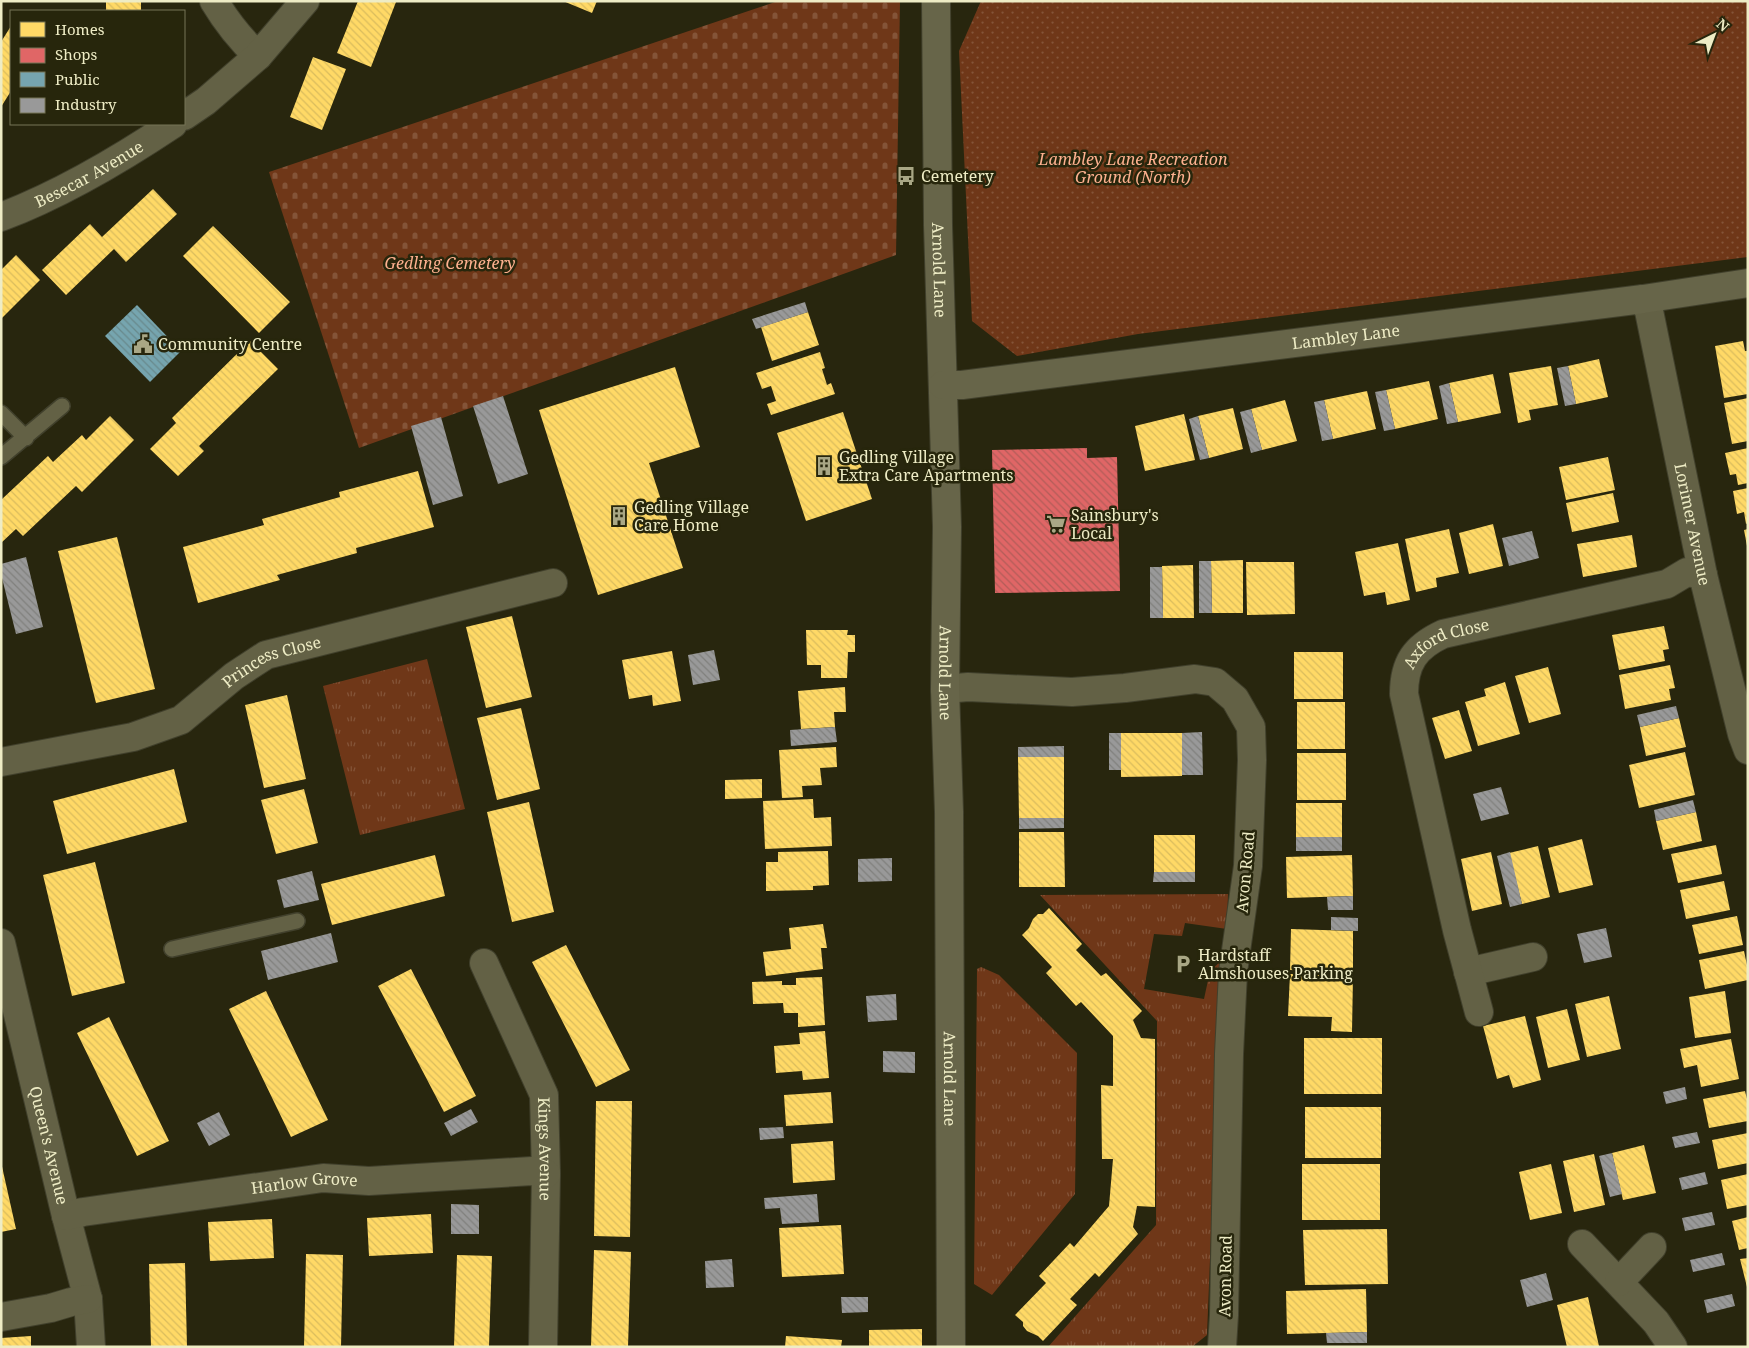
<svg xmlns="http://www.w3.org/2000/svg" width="1749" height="1348" font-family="'Noto Serif',serif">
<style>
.grass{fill:url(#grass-tufts)}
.cemetery{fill:url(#cemetery-stones)}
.park{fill:url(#park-dots)}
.homes{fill:url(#homes-back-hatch)}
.shops{fill:url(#shops-back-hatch)}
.public{fill:url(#public-back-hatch)}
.industry{fill:url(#industry-back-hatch)}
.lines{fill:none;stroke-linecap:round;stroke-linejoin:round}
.lane-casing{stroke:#41402c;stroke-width:18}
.street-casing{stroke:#41402c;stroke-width:30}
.secondary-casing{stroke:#41402c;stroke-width:30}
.lane{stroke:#636145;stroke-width:15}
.street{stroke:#636145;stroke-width:28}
.secondary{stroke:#676549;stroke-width:28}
.labels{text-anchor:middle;stroke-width:5;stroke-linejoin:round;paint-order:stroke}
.park-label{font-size:16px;font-style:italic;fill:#feb18f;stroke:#27260c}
.street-label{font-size:16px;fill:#eeecc5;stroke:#27260c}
.poi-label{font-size:16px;fill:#eeecc5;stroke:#27260c;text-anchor:start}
</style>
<defs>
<pattern id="grass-tufts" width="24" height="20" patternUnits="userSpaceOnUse" patternTransform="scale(1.25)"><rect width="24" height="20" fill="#6f3718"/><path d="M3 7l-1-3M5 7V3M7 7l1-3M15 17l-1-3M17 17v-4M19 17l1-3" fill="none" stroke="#845438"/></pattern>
<pattern id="cemetery-stones" width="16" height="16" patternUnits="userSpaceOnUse" patternTransform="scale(1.25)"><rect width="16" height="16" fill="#6f3718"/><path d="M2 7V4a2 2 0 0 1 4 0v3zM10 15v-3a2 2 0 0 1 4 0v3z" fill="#845438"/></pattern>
<pattern id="park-dots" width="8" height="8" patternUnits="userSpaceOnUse" patternTransform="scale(1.25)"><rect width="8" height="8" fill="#6f3718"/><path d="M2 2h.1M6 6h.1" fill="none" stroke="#845438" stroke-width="1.8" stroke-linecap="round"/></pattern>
<pattern id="homes-back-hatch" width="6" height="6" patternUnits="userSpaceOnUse" patternTransform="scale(1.25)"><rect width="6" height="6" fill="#ffd966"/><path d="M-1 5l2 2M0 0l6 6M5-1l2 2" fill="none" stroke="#dabc5d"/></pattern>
<pattern id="shops-back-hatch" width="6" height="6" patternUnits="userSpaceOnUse" patternTransform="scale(1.25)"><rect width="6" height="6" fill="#e06666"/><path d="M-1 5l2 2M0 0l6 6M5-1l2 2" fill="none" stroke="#b25d59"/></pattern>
<pattern id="public-back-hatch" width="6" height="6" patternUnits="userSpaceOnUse" patternTransform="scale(1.25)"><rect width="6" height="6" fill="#76a5af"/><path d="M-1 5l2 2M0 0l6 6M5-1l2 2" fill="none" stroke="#68898c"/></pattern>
<pattern id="industry-back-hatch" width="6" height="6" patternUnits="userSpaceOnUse" patternTransform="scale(1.25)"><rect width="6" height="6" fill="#999"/><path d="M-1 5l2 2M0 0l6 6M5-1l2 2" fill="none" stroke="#80807d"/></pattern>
</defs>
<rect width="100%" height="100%" fill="#28260e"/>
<path class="grass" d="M427,659l38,150 -105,26 -37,-149z
M1228,894l-1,35 -42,-6 -3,13 -28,-2 -10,55 60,10 6,-28 12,-11 -15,375 -15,12h-144l108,-122 1,-204 -117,-126z
M981,967l18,8 78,78 -2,141 -83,101 -18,-11 3,-315z"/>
<path class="cemetery" d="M778,1h122l-4,254 -537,193 -90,-276z"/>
<path class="park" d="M981,1h767v256l-610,77 -121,22 -45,-35 -13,-270z"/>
<path class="homes" d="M106,1h35v10h-35z
M358,1l38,1 -25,65 -34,-14z
M563,1h34l-5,12z
M11,26v65l-10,16v-65z
M313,57l33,12 -24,61 -32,-13z
M153,189l24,25 -51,48 -12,-13 -48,46 -24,-25 48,-46 12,13z
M213,226l77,76 -31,31 -76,-77z
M16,255l24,25 -39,39v-49z
M808,312l11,33 -47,16 -11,-34z
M250,341l28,28 -79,77 5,5 -26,25 -28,-27 26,-26 -4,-5z
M1743,341l2,10h3v43l-24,4 -9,-52z
M820,352l5,16 -3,1 5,16 4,-2 4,11 -64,21 -4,-11 9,-3 -5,-15 -9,3 -6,-16z
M1599,359l9,38 -32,7 -8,-38z
M1551,366l7,39 -29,5 2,10 -13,3 -9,-50z
M675,367l25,80 -51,16 34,105 -85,27 -59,-185z
M1493,374l8,39 -43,9 -9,-39z
M1429,381l9,38 -43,10 -9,-39z
M1367,391l9,38 -43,10 -9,-39z
M1748,398v43l-16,3 -8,-41z
M1285,400l12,41 -35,9 -11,-41z
M1233,408l10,41 -34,9 -11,-42z
M843,412l29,87 -66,22 -29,-88z
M1184,414l11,46 -50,11 -10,-45z
M110,416l24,24 -52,52 -6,-6 -53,50 -7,-7 -15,14v-43l47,-44 5,6 29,-27 4,5z
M1748,448v35l-10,2 -2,-11 -6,1 -5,-22z
M1608,457l7,33 -49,10 -7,-33z
M418,471l16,56 -78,21 1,5 -80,22 3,5 -82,23 -15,-56 81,-22 -2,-6 78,-22 -1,-5z
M1748,488v35l-2,1 -2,-12 -7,2 -4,-23z
M1613,493l6,29 -47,10 -6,-29z
M1493,524l10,42 -34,8 -10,-41z
M1449,529l10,44 -23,5 1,9 -21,5 -11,-53z
M1748,529v17h-1l-3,-16z
M1632,535l5,32 -54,10 -6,-33z
M117,537l38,152 -59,14 -38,-152z
M1398,543l12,57 -23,5 -2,-13 -21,4 -9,-44z
M1243,560v53h-31l-1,-52z
M1246,562h48l1,52 -48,1z
M1193,565l1,53h-31l-1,-52z
M512,616l20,81 -46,11 -20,-81z
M1664,626l5,23 -6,1 2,11 -46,9 -7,-35z
M806,630h42l-1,5h8v17h-7l-1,26h-26v-13h-14z
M672,651l9,50 -28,5 -1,-11 -23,4 -7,-39z
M1294,652h49v47h-49z
M1670,665l5,23 -6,1 2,11 -46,9 -6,-34z
M1548,667l13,47 -32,9 -14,-47z
M1505,682l15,52 -42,12 -13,-44 21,-6 -2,-7z
M845,687l1,25h-12l1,15 -34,2 -3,-38z
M287,695l19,84 -42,9 -19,-83z
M1297,702h48v47h-48z
M521,708l19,81 -43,11 -20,-82z
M1459,710l13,41 -27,8 -13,-41z
M1679,718l7,29 -40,9 -6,-29z
M1121,733h61v43l-61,1z
M836,747l1,20 -17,1 2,17 -20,1 1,11 -21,1 -3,-48z
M1685,752l10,43 -56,13 -10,-43z
M1297,753h49v47h-49z
M1018,757h46v61h-45z
M174,769l13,53 -120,32 -14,-53z
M762,779v19l-37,1v-19z
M304,789l14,54 -42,11 -15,-54z
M813,799l1,19 17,-1 1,29 -67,3 -2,-48z
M529,802l25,110 -42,10 -25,-110z
M1296,803h46v34h-46z
M1696,812l6,29 -39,9 -7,-29z
M1019,832h45l1,55h-46z
M1154,835h41v37h-41z
M1582,839l11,46 -34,8 -11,-45z
M1716,845l6,29 -44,9 -7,-29z
M1538,846l12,51 -28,7 -13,-51z
M828,851l1,34 -16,1v4l-47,1v-29h12v-10z
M1491,852l11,52 -30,7 -11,-52z
M435,855l10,41 -113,29 -11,-41z
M1352,855l1,41 -66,2 -1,-41z
M95,862l30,121 -53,13 -29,-121z
M1724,881l6,29 -44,9 -6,-29z
M1049,908l33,36 -6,6 25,26 5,-3 36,38 -9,9 8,18 14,1v168l-18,-1 -4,21 5,7 -39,43 -4,-4 -25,26 7,6 -34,36 -5,-5 -11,-5 -4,-5v-4l-8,-7 31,-32 -7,-7 31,-33 4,4 35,-41 4,-47h-11l-1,-74 12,1v-50l-32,-34 -5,4 -30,-33 6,-6 -30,-32 7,-7 4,-9 5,-5h5z
M1737,916l6,29 -44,9 -7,-29z
M823,924l4,24h-6l2,21 -57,7 -3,-24 28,-3 -2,-21z
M1291,929l62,2v41l-63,-2z
M566,945l64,125 -34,17 -64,-125z
M1744,951l4,19v10l-43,9 -6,-29z
M411,969l65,127 -32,16 -66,-126z
M1290,974l63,2 -1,56 -21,-1 1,-14 -44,-1z
M822,977l3,48 -27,2v-14h-14l-1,-10 -30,1 -1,-22 30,-1v4h14v-7z
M266,991l62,129 -37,17 -62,-128z
M1725,991l6,42 -36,5 -6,-41z
M1609,996l12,53 -34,8 -12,-53z
M1567,1009l13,51 -32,8 -12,-51z
M1525,1016l16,64 -28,8 -4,-13 -12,4 -14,-53z
M109,1017l60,124 -32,15 -60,-123z
M825,1031l4,47 -26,2 -1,-9 -26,2 -2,-27 26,-2 -1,-11z
M1304,1038h78v56h-78z
M1731,1039l8,40 -38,8 -4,-22 -13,3 -4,-19z
M1745,1091l3,12v18l-39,7 -6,-29z
M831,1092l2,31 -47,3 -2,-31z
M596,1101h36l-2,136 -36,-1z
M1305,1107h76v51h-76z
M1748,1133v30l-30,6 -6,-29z
M833,1141l2,39 -42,3 -2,-39z
M1644,1145l12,48 -33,7 -11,-47z
M1594,1154l11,51 -31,7 -11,-51z
M1,1162l15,67 -15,3z
M1302,1164h78v56h-78z
M1551,1164l11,49 -32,7 -11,-48z
M1748,1174v31l-21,4 -6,-29z
M431,1214l2,39 -64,3 -2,-38z
M1748,1217v31l-9,2 -7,-29z
M272,1219l2,39 -64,3 -2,-39z
M841,1225l3,49 -62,3 -3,-49z
M1387,1229l1,55 -83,1 -2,-55z
M594,1250l37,2 -3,95h-37z
M306,1254l37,1 -2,92h-37z
M457,1255l35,1 -3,91h-35z
M1748,1258v29h-1l-7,-28z
M185,1263l2,84h-36l-2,-83z
M1366,1289l1,43 -80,2 -1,-43z
M1588,1297l11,49 -32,1 -10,-42z
M922,1329v18h-53v-17z
M31,1336v11h-30v-9z
M786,1336l56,4 -1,7h-56z"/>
<path class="shops" d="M1087,448v10l30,-1 3,134 -125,2 -3,-143z"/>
<path class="public" d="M137,305l44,46 -31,31 -45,-46z"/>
<path class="industry" d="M805,302l3,10 -52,17 -4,-10z
M1568,366l8,38 -11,2 -8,-38z
M1449,383l9,39 -11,2 -8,-38z
M1386,390l9,39 -11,2 -9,-39z
M503,396l25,78 -30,10 -25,-78z
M1324,400l9,39 -11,2 -8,-39z
M1251,409l11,41 -11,3 -11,-41z
M1198,416l11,42 -9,2 -11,-41z
M441,417l22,79 -30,9 -22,-79z
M1532,531l7,27 -30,8 -7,-28z
M26,557l17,70 -27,7 -15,-60v-10z
M1199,561h12l1,52h-13z
M1150,567h12l1,51h-13z
M714,650l6,30 -27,5 -5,-30z
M1676,706l3,12 -39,9 -3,-12z
M835,727l2,15 -46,4 -1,-16z
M1202,732l1,43h-21v-42z
M1109,733h12v37h-12z
M1064,746v11h-46v-10z
M1501,787l8,27 -28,7 -8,-27z
M1693,800l3,12 -40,9 -2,-11z
M1019,818h45v10l-45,1z
M1296,837h46v14h-46z
M1510,852l12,52 -12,3 -13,-51z
M892,858v23l-34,1v-23z
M312,871l7,29 -35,8 -7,-28z
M1154,872h41v10h-42z
M1353,896v14h-25l-1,-13z
M1331,917l27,1v13l-27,-1z
M1606,928l6,29 -28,6 -7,-29z
M331,933l7,29 -70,18 -7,-29z
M896,994l1,26 -29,2 -2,-26z
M883,1051l32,1v21l-32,-1z
M1685,1087l2,12 -21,5 -3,-12z
M471,1109l7,13 -27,14 -7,-13z
M219,1112l11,23 -21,11 -12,-23z
M783,1127l1,11 -24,2 -1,-12z
M1697,1132l3,11 -25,5 -3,-11z
M1612,1153l10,41 -12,3 -11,-41z
M1705,1172l3,12 -26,6 -3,-12z
M817,1194l2,28 -37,2 -2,-16 -15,1 -1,-11z
M451,1204l28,1v29h-28z
M1712,1212l3,13 -30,6 -3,-13z
M1722,1253l3,12 -32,7 -3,-12z
M732,1259l2,28 -28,1 -1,-27z
M1546,1273l7,27 -26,7 -7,-27z
M1732,1294l3,12 -28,7 -3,-13z
M841,1297h27v15l-26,1z
M1367,1332v11h-40l-1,-10z"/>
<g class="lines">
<g class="lane-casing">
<path id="lane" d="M1,413l25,25
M1,457l61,-51
M172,949l125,-28"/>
</g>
<g class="street-casing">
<g id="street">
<path d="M214,1c12,20 27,39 44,55"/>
<path d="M184,116l22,-15 52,-45 47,-55"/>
<path id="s1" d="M1,217c61,-23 118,-57 172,-93"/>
<path id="s2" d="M1643,299l6,12 54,264 39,159 6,16"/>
<path d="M945,689l23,-2 104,5 53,-4 70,-9 20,3 20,17 16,28 1,33 -4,106 -15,106 -4,82 -5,261 -2,32"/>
<path id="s3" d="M1,762l132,-25 48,-17 53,-44 32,-21 287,-72"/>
<path id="s4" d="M1,943l65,273 22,83 3,48"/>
<path id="s5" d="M484,963l60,132 2,79 -3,173"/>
<path d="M1468,972l65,-15"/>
<path id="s6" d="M1479,1012l-22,-82 -53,-236c0,-31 11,-47 39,-60l224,-50 20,-12 16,3"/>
<path id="s7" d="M66,1216l17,-4 240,-34 46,3 163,-10 14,3"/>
<path d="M1582,1244l74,78 17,25"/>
<path d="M1619,1282l33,-35"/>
<path d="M1,1317l50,-9 20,-6 17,-3"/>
</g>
</g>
<g class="secondary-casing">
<g id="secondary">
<path id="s8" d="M936,1l2,224 9,302 -2,162 4,123 2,535"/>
<path id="s9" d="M943,385h19l681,-86 105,-16"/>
</g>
</g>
<use href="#lane" class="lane"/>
<use href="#street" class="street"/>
<use href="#secondary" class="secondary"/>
</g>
<defs>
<g id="bus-bare" transform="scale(1.5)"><path d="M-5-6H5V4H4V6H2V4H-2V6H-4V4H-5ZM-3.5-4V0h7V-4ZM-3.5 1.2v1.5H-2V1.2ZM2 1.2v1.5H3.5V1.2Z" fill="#a9a785" stroke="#27260c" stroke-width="2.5" paint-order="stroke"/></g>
<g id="civic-bare" transform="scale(1.5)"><path d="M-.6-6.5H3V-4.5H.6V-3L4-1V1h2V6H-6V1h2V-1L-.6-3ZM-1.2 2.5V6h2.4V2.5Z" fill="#a9a785" stroke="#27260c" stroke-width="2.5" paint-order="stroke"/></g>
<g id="building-bare" transform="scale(1.5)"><path d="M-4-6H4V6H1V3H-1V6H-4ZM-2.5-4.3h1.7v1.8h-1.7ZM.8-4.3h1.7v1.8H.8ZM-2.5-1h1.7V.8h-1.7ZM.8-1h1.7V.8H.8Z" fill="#a9a785" stroke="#27260c" stroke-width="2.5" paint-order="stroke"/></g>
<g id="supermarket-bare" transform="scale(1.5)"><path d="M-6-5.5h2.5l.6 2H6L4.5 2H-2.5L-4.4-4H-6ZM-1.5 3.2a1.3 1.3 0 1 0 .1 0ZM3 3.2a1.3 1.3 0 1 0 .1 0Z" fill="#a9a785" stroke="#27260c" stroke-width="2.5" paint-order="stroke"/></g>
<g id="parking-bare" transform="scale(1.5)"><path d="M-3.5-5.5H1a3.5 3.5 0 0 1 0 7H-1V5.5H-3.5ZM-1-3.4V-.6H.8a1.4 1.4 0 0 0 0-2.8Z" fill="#a9a785" stroke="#27260c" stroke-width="2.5" paint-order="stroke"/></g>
</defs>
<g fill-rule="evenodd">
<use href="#bus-bare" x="906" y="176"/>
<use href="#civic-bare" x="143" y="344"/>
<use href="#building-bare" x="824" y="466"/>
<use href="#building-bare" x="619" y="516"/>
<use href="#supermarket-bare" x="1056" y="524"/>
<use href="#parking-bare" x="1183" y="964"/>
</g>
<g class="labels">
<g class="park-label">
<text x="1133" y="165">Lambley Lane Recreation<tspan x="1133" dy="18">Ground (North)</tspan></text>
<text x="450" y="269">Gedling Cemetery</text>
</g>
<g class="street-label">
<text dy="6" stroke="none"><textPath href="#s1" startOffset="98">Besecar Avenue</textPath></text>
<text dy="6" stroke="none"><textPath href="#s8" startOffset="269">Arnold Lane</textPath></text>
<text dy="6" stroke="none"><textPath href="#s9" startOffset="406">Lambley Lane</textPath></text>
<text dy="6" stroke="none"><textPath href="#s2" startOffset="231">Lorimer Avenue</textPath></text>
<text dy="6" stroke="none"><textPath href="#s6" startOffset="402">Axford Close</textPath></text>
<text dy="6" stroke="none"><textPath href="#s3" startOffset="295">Princess Close</textPath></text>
<text dy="6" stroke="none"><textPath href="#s8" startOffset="672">Arnold Lane</textPath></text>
<text transform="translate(1245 872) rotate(-85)" y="6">Avon Road</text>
<text dy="6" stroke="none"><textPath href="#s8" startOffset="1078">Arnold Lane</textPath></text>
<text dy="6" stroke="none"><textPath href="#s4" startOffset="208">Queen's Avenue</textPath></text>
<text dy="6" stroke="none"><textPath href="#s5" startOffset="199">Kings Avenue</textPath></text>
<text dy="6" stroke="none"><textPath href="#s7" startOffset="241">Harlow Grove</textPath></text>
<text transform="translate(1225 1276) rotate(-89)" y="6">Avon Road</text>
</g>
<g class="poi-label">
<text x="921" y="182">Cemetery</text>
<text x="158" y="350">Community Centre</text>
<text x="839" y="463">Gedling Village<tspan x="839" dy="18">Extra Care Apartments</tspan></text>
<text x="634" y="513">Gedling Village<tspan x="634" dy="18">Care Home</tspan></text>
<text x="1071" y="521">Sainsbury's<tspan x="1071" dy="18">Local</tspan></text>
<text x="1198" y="961">Hardstaff<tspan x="1198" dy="18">Almshouses Parking</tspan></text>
</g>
</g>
<rect width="1749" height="1348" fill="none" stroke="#eeecc5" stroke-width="5"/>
<rect x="10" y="10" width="175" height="115" fill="#27260c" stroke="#777556"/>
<rect x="20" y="22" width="25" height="15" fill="#ffd966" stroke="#777556"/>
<text x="55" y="35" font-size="15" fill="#eeecc5">Homes</text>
<rect x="20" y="48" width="25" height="15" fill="#e06666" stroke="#777556"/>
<text x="55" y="60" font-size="15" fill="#eeecc5">Shops</text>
<rect x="20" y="72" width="25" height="15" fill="#76a5af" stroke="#777556"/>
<text x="55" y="85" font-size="15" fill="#eeecc5">Public</text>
<rect x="20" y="98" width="25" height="15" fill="#999999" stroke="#777556"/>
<text x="55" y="110" font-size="15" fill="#eeecc5">Industry</text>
<g transform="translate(1714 35) rotate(42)" stroke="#27260c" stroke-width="4" paint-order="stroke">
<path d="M0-4L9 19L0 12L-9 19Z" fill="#eeecc5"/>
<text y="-8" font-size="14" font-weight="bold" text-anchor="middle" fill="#eeecc5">N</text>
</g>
</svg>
